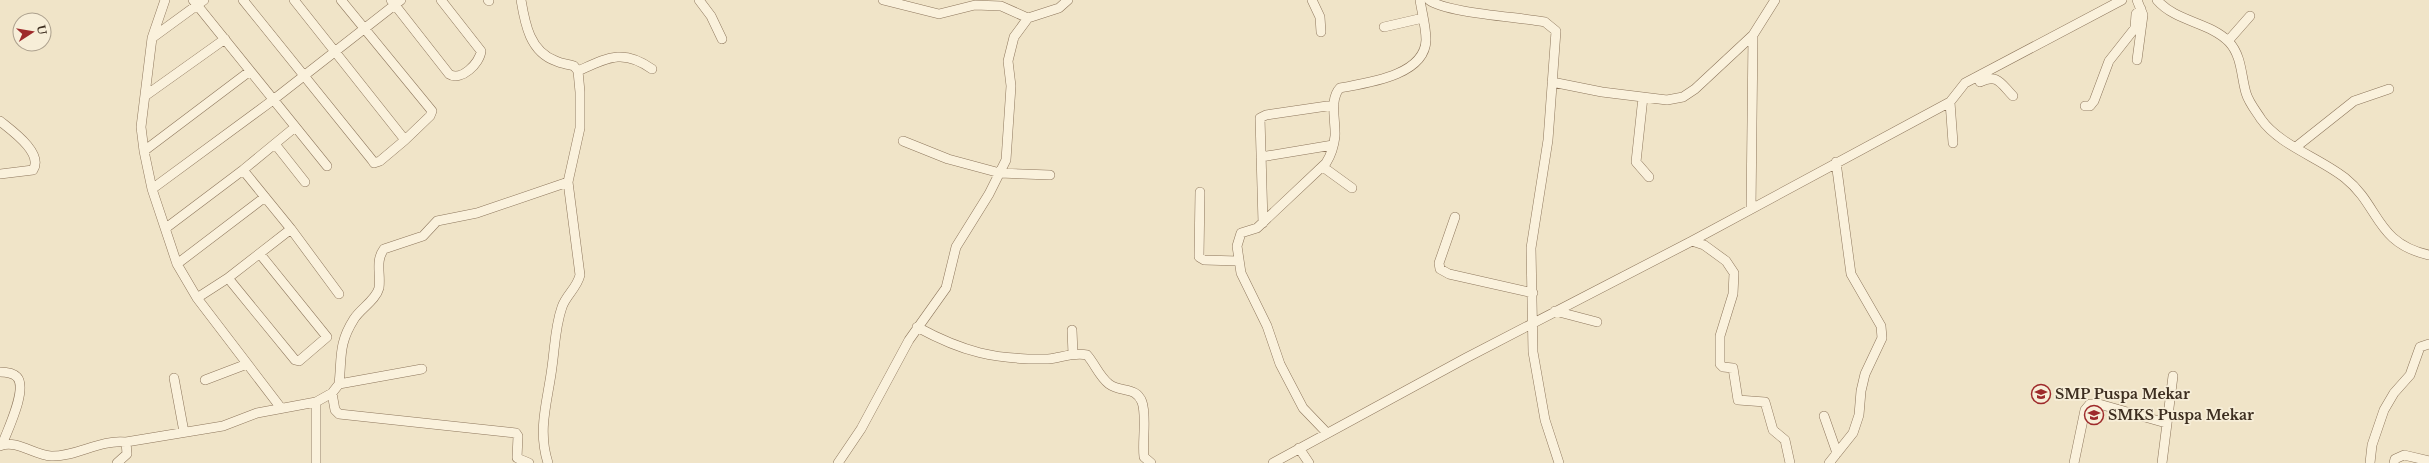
<svg xmlns="http://www.w3.org/2000/svg" width="2429" height="463" font-family="'Libre Baskerville',serif">
<style>
.lines{fill:none;stroke-linecap:round;stroke-linejoin:round}
.minor-casing{stroke:#8d765c;stroke-width:10}
.minor{stroke:#faf1dc;stroke-width:9}
.labels{text-anchor:middle;stroke-width:3.5;stroke-linejoin:round;paint-order:stroke}
.poi-label{font-size:14px;font-weight:bold;fill:#3d2e20;stroke:#f7eed8;text-anchor:start}
</style>
<rect width="100%" height="100%" fill="#f0e4c8"/>
<g class="lines">
<g class="minor-casing">
<path id="minor" d="M165,0l-13,38 -11,89 3,24 8,38 25,75 20,34 84,110
M193,0l134,166
M243,0l129,160 2,3 6,-2 25,-21 -111,-140
M341,0l91,111 -2,5 -25,24
M391,0l58,74c12,8 31,-11 32,-23l-40,-51
M488,0l1,1
M521,0c4,24 9,52 35,61 6,3 12,3 18,5l4,5 2,21v36l-12,54 12,93c-3,13 -14,20 -18,32 -7,20 -7,39 -10,60 -4,33 -15,62 -4,96
M699,0l12,16 11,23
M883,0l56,14 36,-9 26,1 27,12
M1312,0l8,17 1,15
M1429,0c17,13 90,17 116,22l11,9 -8,109 -17,108 2,104 12,68 14,43
M2137,0l6,15 -6,45
M2157,0c19,22 53,22 72,42 13,14 12,34 17,51 3,10 10,18 15,26 18,26 59,39 84,59 35,28 30,65 84,77
M1384,27l39,-9
M152,38l52,-38
M2228,41l22,-25
M578,71c29,-13 45,-23 74,-2
M1552,82l50,10 65,8 16,-3 12,-8 58,-54 22,-35
M1980,82c18,-9 21,2 33,14
M145,96l80,-57
M1643,97l-7,65 13,15
M1950,102l3,41
M2085,106h5l4,-5 15,-40 26,-33 1,-14 5,-5
M0,121c11,9 44,32 33,49l-33,4
M903,141l45,18 52,14 50,2
M275,144l30,38
M2296,147l58,-46 35,-12
M144,151l106,-80
M1261,157l72,-12
M1323,167l29,21
M152,189l121,-89 128,-100
M1200,192l-1,65 5,3 34,1
M1751,209l2,-174
M1455,217l-16,46 1,6 9,5 84,19
M1263,223l-3,-105 6,-3 68,-10
M166,228l77,-58 51,-42
M291,229l48,65
M1692,241l12,4 22,16 8,12 -1,21 -13,42v28l3,3 10,1 5,32 27,2 8,28 12,10 5,23
M177,264l88,-67
M228,278l67,82 4,1 28,-24 -67,-83
M197,298l31,-20 63,-49 -48,-59
M1555,311l42,11
M917,327c46,25 78,33 131,32 13,-1 25,-7 39,-4 8,9 12,21 22,29 12,9 27,2 33,18 5,14 0,40 2,55l7,6
M1072,330l1,24
M0,372c6,0 13,1 17,5 11,12 -10,54 -15,68
M174,378l10,54
M205,380l42,-16
M339,384l83,-15
M332,393l3,17 4,4 177,19 2,3 -1,22 12,5
M316,402v61
M1824,416l13,37
M1327,433l-24,-25 -23,-44 -13,-38 -26,-53 -4,-27 4,-13 16,-5 69,-65c5,-8 8,-17 9,-27 1,-14 -6,-37 5,-48 26,-5 85,-12 86,-48 0,-13 -4,-27 -6,-40
M0,446c16,-7 34,9 51,10 25,1 49,-17 75,-14l97,-16 34,-13 59,-11 16,-9 7,-9c3,-26 -1,-40 15,-65 6,-10 22,-19 25,-31 2,-14 -4,-27 5,-39l39,-13 14,-15 40,-8 91,-31
M1299,448l10,15
M117,463l10,-9 -1,-12
M838,463l23,-34 48,-89 37,-52 10,-41 33,-53 17,-34 5,-74 -3,-25 6,-24 14,-19 31,-10 9,-8
M1273,463l193,-105 226,-117 258,-139 15,-19 157,-83
M1829,463l24,-30 6,-18 2,-24 4,-17 17,-36 -1,-12 -30,-52 -15,-112
M2074,463l11,-53 5,-6h9l67,19
M2162,463l11,-87
M2370,463l2,-18 12,-35 10,-17 16,-18 10,-28 9,-3
M2394,463l1,-4 9,-4 25,6"/>
</g>
<use href="#minor" class="minor"/>
</g>
<defs>
<g id="school-ring" transform="scale(1)"><circle r="9.5" fill="#f7eed8" stroke="#9e2a2b" stroke-width="1.5"/><path d="M0-5L7-2L0 1L-7-2ZM-4 1L0 2.5L4 1V4Q0 6-4 4Z" fill="#9e2a2b"/></g>
</defs>
<g fill-rule="evenodd">
<use href="#school-ring" x="2041" y="394"/>
<use href="#school-ring" x="2094" y="415"/>
</g>
<g class="labels">
<g class="poi-label">
<text x="2055" y="399">SMP Puspa Mekar</text>
<text x="2108" y="420">SMKS Puspa Mekar</text>
</g>
</g>
<g transform="translate(32 32) rotate(78)"><circle r="19" fill="#f7eed8" stroke="#ada18e"/>
<path d="M0-3L7 15L0 10L-7 15Z" fill="#9e2a2b"/>
<text y="-6" font-size="11" font-weight="bold" text-anchor="middle" fill="#3d2e20">U</text>
</g>
</svg>
